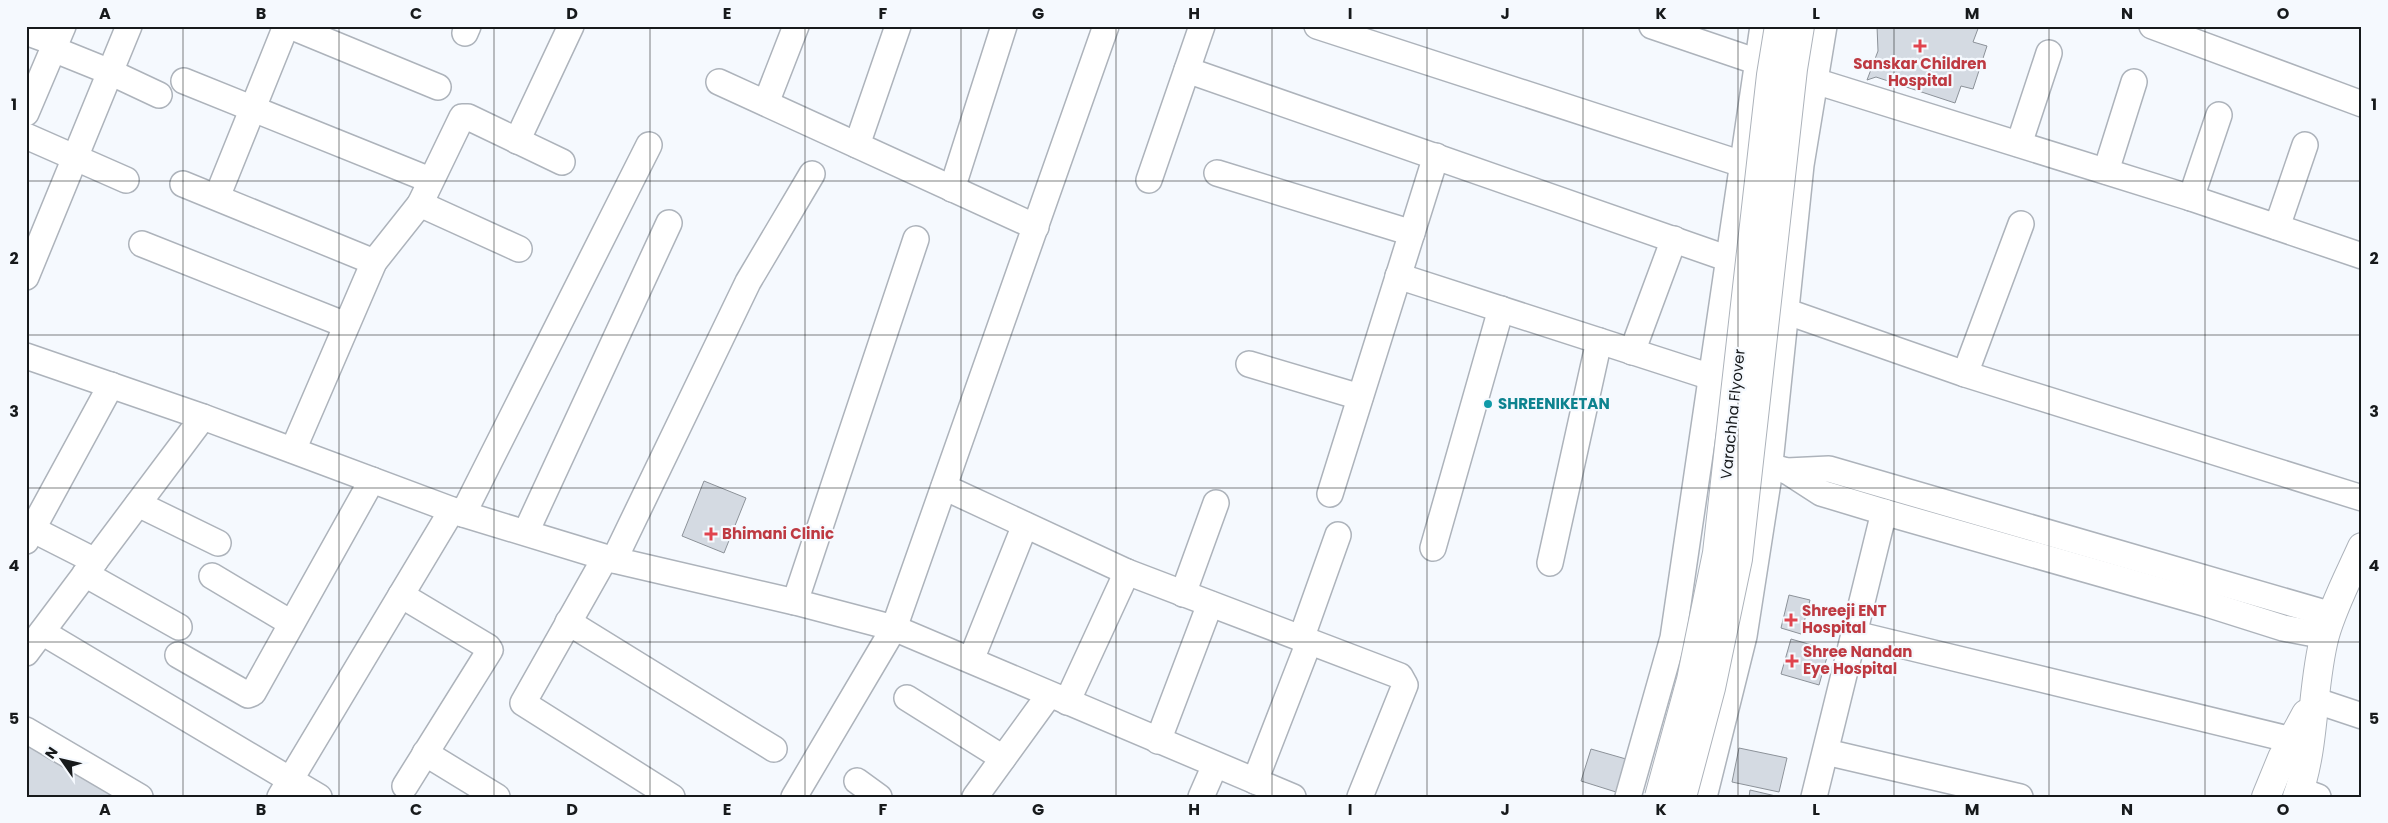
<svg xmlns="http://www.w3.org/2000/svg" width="2388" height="823" font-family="Poppins,sans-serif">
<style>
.building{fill:#d4dae2;stroke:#8c9299}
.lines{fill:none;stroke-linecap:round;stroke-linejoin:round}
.minor-casing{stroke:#adb3bb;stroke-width:28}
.major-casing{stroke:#adb3bb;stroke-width:30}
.minor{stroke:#fff;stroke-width:25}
.major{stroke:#fff;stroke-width:28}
.major-bridge-casing{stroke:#adb3bb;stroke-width:30;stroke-linecap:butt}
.major-bridge{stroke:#fff;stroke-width:28}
.grid{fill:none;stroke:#171a1c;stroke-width:1;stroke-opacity:0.55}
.health-dot{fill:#e0444e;stroke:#f5f9fe;stroke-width:2}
.culture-dot{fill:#0f9aa8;stroke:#f5f9fe;stroke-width:2}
.labels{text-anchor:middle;stroke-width:4.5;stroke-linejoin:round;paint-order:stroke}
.health-label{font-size:15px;font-weight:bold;fill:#be3a42;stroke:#f5f9fe;text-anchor:start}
.culture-label{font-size:15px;font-weight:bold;fill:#0d838f;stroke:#f5f9fe;text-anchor:start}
.street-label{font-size:15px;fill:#171a1c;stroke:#f5f9fe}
.neatline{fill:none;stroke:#171a1c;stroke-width:2}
.grid-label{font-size:16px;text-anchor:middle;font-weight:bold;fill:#171a1c}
</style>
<rect width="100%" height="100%" fill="#f5f9fe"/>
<g class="building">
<path d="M 1979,26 L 1973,42 L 1987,46 L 1973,89 L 1961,86 L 1955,103 L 1876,77 L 1867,80 L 1878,51 L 1877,26 Z"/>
<path d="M 704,481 L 746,498 L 724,553 L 682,536 Z"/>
<path d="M 1789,595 L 1810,600 L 1801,634 L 1781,628 Z"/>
<path d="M 1791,639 L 1829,650 L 1819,685 L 1781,674 Z"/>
<path d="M 26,738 L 121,797 L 26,797 Z"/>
<path d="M 1739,748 L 1787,758 L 1779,792 L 1732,782 Z"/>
<path d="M 1591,749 L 1626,759 L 1616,792 L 1581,781 Z"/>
<path d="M 1750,790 L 1780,797 L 1749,797 Z"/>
</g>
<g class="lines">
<defs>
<g id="minor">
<path d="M 290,26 L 438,87"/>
<path d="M 1317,26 L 1742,164"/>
<path d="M 1652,26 L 1758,62"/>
<path d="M 2152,26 L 2362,104"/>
<path d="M 26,32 L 56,43"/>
<path d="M 465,33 L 468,26"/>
<path d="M 53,49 L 110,72 L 159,95"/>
<path d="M 1187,70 L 1729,259"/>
<path d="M 184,81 L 430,180"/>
<path d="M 1815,81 L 2191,198 L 2362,256"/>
<path d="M 719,82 L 1036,227"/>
<path d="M 766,103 L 796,26"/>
<path d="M 26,113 L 63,26"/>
<path d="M 26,136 L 126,180"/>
<path d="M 517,141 L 571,26"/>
<path d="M 2019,144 L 2049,53"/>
<path d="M 857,145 L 898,26"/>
<path d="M 2106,171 L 2134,82"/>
<path d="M 1217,173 L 1412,233"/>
<path d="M 1149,180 L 1202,26"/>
<path d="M 183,184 L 374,262"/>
<path d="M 952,189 L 1004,26"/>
<path d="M 217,197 L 286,26"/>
<path d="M 2191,198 L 2219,115"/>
<path d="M 420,204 L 519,249"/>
<path d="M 2277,227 L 2305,145"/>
<path d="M 142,244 L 346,325"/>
<path d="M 1398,276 L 1711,377"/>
<path d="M 26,277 L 129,26"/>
<path d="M 1785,311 L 1965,374 L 2362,498"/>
<path d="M 1632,352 L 1674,239"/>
<path d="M 26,356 L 203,417 L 463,514 L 614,560 L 795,602 L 894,628 L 1293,797"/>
<path d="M 1249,364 L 1360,397"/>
<path d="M 1965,374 L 2021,224"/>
<path d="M 293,450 L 374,262 L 420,204 L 462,117 L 468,117 L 562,162"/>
<path d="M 1754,462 L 1787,471 L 1829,469 L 2332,615"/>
<path d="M 1787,471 L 1821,493 L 1884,512 L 2204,603 L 2283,628 L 2325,636"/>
<path d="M 944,487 L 1127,572 L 1400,676 L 1405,685 L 1360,797"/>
<path d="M 1330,494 L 1436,156"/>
<path d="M 138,504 L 218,543"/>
<path d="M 463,514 L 649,145"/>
<path d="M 26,526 L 95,561"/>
<path d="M 526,532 L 669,223"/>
<path d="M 26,541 L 111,385"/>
<path d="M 1433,548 L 1501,309"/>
<path d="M 605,558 L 523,703 L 672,797"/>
<path d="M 614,560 L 748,282 L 812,174"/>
<path d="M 1550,563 L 1599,341"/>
<path d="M 85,574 L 179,627"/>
<path d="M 212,576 L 291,623"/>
<path d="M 1183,594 L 1216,503"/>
<path d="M 401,595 L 488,647 L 490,650 L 405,786"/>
<path d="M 795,602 L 916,239"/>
<path d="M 568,622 L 774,749"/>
<path d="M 42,632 L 319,797"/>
<path d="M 1855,634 L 2292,740"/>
<path d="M 1301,639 L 1338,535"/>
<path d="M 26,653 L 203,417"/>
<path d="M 178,655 L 248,695 L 253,693 L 372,480"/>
<path d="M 971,660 L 1025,525"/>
<path d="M 907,698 L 1003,758"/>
<path d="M 2314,700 L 2362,716"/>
<path d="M 1067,702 L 1127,572"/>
<path d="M 26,730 L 140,797"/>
<path d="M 1158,741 L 1210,604"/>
<path d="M 1826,752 L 2020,797"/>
<path d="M 425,753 L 497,797"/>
<path d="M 857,781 L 879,797"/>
<path d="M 1255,781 L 1309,642"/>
<path d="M 2299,790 L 2318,797"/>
<path d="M 280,797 L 452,510"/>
<path d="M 794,797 L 894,628 L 1106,26"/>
<path d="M 975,797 L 1049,695"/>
<path d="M 1201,797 L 1215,765"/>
<path d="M 1628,797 L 1673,638 L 1763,26"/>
<path d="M 1704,797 L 1744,636 L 1768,482 L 1801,165 L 1824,26"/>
<path d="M 1814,797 L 1884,512"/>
</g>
<g id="major">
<path d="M 2266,797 L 2282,758 L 2306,714"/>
<path d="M 2297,797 C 2316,746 2311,687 2325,635 C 2334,604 2349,576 2362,547"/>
</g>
</defs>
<use href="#minor" class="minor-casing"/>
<use href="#major" class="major-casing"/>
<use href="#minor" class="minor"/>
<use href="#major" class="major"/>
<defs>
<g id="major-bridge">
<path d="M 1659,797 L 1691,680 L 1717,553 L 1771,75 L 1779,26"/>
<path d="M 1682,797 L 1711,688 L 1738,559 L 1793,69 L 1800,26"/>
</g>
</defs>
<use href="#major-bridge" class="major-bridge-casing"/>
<use href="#major-bridge" class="major-bridge"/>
</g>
<path class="grid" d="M 183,26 L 183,797M 339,26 L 339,797M 494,26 L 494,797M 650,26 L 650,797M 805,26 L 805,797M 961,26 L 961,797M 1116,26 L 1116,797M 1272,26 L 1272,797M 1427,26 L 1427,797M 1583,26 L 1583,797M 1738,26 L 1738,797M 1894,26 L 1894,797M 2049,26 L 2049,797M 2205,26 L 2205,797M 26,181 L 2362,181M 26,335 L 2362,335M 26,488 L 2362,488M 26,642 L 2362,642"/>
<g class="health-dot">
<path d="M1917.5 38.5h5v5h5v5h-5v5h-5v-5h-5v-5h5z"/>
<path d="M708.5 526.5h5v5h5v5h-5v5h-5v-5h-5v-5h5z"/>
<path d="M1788.5 612.5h5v5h5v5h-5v5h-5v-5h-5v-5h5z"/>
<path d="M1789.5 653.5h5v5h5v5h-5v5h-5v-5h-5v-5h5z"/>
</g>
<circle class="culture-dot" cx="1488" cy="404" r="5"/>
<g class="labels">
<g class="health-label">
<text x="1920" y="69" text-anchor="middle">Sanskar Children<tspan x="1920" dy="17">Hospital</tspan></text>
<text x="722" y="539">Bhimani Clinic</text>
<text x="1802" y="616">Shreeji ENT<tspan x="1802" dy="17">Hospital</tspan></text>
<text x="1803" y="657">Shree Nandan<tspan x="1803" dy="17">Eye Hospital</tspan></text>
</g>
<g class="culture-label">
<text x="1498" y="409">SHREENIKETAN</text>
</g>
<g class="street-label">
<text transform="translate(1733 414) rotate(-84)" y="5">Varachha Flyover</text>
</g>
</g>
<rect width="2388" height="823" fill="none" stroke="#f5f9fe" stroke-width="55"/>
<g transform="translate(62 760) rotate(304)" stroke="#f5f9fe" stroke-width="4" paint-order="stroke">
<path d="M0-4L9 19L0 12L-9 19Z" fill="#171a1c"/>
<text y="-8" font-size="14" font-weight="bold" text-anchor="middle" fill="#171a1c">N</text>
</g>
<rect x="28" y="28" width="2332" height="768" class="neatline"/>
<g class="grid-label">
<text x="105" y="19">A</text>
<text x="261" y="19">B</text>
<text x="416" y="19">C</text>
<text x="572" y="19">D</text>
<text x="727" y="19">E</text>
<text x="883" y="19">F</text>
<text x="1038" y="19">G</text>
<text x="1194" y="19">H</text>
<text x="1350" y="19">I</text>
<text x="1505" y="19">J</text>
<text x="1661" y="19">K</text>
<text x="1816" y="19">L</text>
<text x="1972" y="19">M</text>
<text x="2127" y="19">N</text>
<text x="2283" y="19">O</text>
<text x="14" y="110">1</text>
<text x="2374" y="110">1</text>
<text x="14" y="264">2</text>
<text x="2374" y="264">2</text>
<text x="14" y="417">3</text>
<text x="2374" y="417">3</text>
<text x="14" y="571">4</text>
<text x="2374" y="571">4</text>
<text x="14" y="724">5</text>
<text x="2374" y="724">5</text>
<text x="105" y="815">A</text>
<text x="261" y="815">B</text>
<text x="416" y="815">C</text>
<text x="572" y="815">D</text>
<text x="727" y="815">E</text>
<text x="883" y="815">F</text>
<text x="1038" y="815">G</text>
<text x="1194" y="815">H</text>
<text x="1350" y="815">I</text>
<text x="1505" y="815">J</text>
<text x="1661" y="815">K</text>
<text x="1816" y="815">L</text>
<text x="1972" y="815">M</text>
<text x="2127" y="815">N</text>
<text x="2283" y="815">O</text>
</g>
</svg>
